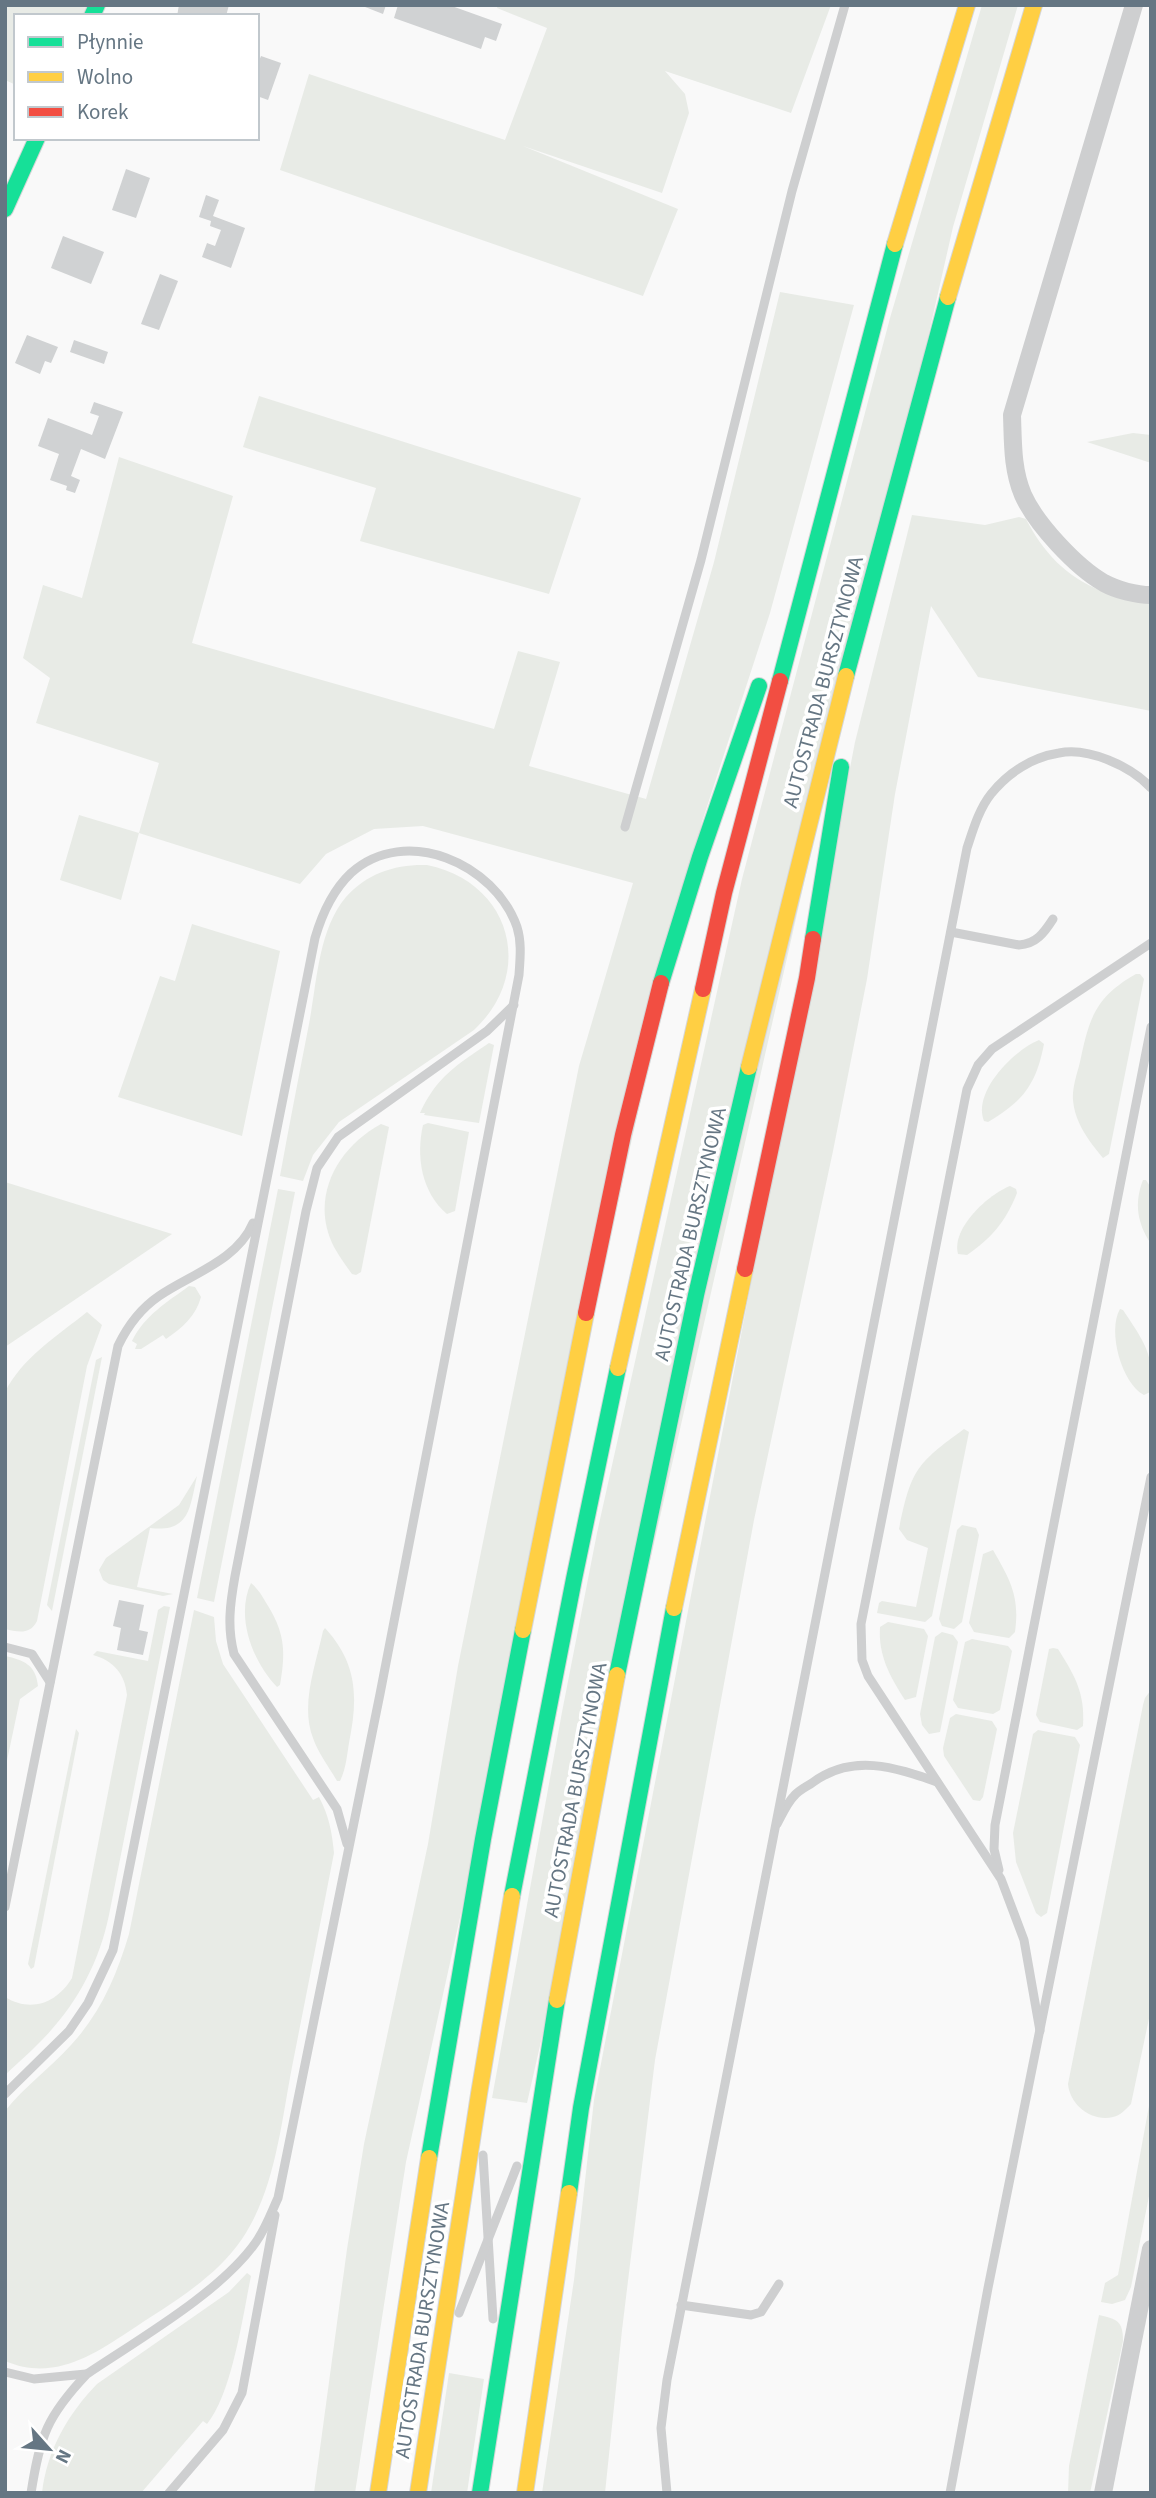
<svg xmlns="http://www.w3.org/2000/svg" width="1156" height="2498" font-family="'Source Sans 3',sans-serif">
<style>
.green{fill:#e8ebe6}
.building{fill:#d0d2d3}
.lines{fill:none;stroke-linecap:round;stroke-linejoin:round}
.fast-casing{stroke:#d5d6d7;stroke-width:18}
.slow-casing{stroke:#d5d6d7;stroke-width:18}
.jam-casing{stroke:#d5d6d7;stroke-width:18}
.lane{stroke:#cecfd0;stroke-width:9}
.street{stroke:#cecfd0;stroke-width:18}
.fast{stroke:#16e098;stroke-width:16}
.slow{stroke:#ffcf43;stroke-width:16}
.jam{stroke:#f24e42;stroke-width:16}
.labels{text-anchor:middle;stroke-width:7;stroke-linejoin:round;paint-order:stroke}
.street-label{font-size:21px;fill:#657683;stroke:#fff}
</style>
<rect width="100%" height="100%" fill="#f9f9f9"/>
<g class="green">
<path d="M 5,5 L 99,5 L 95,16 L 16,16 L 16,85 L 5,80 Z"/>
<path d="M 498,5 L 831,5 L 791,113 L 665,71 L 685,94 L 689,113 L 662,193 L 523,146 L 678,209 L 643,296 L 280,170 L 309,74 L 505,140 L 547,28 L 497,8 Z"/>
<path d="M 982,5 L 1018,5 L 953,227 L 527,2103 L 492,2098 L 562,1712 L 597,1533 L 742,879 L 890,318 Z"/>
<path d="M 780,292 L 854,305 L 770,613 L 702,822 L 406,2162 L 355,2493 L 314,2493 L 347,2249 L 364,2144 L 428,1844 L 458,1666 L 579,1066 L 633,883 L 423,826 L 374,829 L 326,854 L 300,884 L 139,833 L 121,900 L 60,880 L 79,815 L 139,833 L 159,763 L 36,723 L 50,678 L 23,658 L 43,585 L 82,598 L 119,457 L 233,496 L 192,643 L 494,729 L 518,651 L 560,662 L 529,766 L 646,799 L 714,562 Z"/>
<path d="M 259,396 L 581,498 L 549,594 L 360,541 L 376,488 L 243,447 Z"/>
<path d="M 1133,433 L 1151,435 L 1151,463 L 1087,442 Z"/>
<path d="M 912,515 L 985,525 L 1019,517 L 1026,519 C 1043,552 1066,577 1102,591 C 1117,596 1135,598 1151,602 L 1151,711 L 978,677 L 931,606 L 895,794 L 867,979 L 833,1151 L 754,1520 L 655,2060 L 622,2330 L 605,2493 L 542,2493 L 574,2280 L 594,2100 L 855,742 Z"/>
<path d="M 427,865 C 511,882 536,972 474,1030 L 339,1122 L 313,1155 L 303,1181 L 280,1176 C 289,1126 299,1075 309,1024 C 317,983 318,930 346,897 C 367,873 396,864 427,865 Z"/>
<path d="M 192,924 L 280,951 L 242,1136 L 118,1097 L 160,976 L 175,981 Z"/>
<path d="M 1136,974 L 1140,974 L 1144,979 L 1109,1154 L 1103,1158 C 1089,1141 1075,1123 1073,1100 C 1072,1088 1077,1074 1080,1062 C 1089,1019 1095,997 1136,974 Z"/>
<path d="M 1039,1040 L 1044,1044 C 1036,1085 1023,1101 988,1122 L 984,1121 C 972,1092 1014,1050 1039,1040 Z"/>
<path d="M 489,1043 L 494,1045 L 479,1123 L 424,1115 L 425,1113 L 420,1113 C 437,1076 457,1065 489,1043 Z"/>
<path d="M 428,1123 L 469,1132 L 455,1211 L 447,1214 C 421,1192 416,1156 423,1125 Z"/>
<path d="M 381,1124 L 389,1127 L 361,1272 L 356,1275 L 352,1274 C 346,1266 339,1256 334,1247 C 309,1198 337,1148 381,1124 Z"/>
<path d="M 1143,1180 L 1146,1180 L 1151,1188 L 1151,1244 C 1137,1223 1134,1203 1143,1180 Z"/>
<path d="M 5,1182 L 172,1234 L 5,1347 Z"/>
<path d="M 1010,1186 L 1016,1189 L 1017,1193 C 1005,1223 992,1237 967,1255 L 958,1254 C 951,1228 989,1194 1010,1186 Z"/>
<path d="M 278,1189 L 295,1192 L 214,1602 L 197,1598 Z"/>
<path d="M 189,1286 L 195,1287 L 201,1297 C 196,1316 182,1328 166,1339 L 163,1335 L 141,1349 L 135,1349 L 137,1344 L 132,1341 C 145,1315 166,1303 189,1286 Z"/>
<path d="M 1120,1309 L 1123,1310 C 1142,1339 1156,1355 1150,1392 L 1144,1395 C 1122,1384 1107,1331 1120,1309 Z"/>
<path d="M 87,1312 L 102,1325 L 87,1366 L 37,1621 C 30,1635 18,1632 5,1629 L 5,1392 C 23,1357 57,1336 87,1312 Z"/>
<path d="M 102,1357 L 52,1611 L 47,1605 L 96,1360 Z"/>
<path d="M 964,1429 L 969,1432 L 932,1616 L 925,1622 L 877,1613 L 879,1603 L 882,1601 L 916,1607 L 928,1548 L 907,1540 L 899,1529 C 911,1470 916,1464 964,1429 Z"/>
<path d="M 197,1476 C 190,1507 190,1533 150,1528 L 137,1587 L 173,1594 L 163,1596 L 109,1584 L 103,1580 L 99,1570 L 106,1558 L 179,1505 Z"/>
<path d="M 962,1525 L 976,1528 L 979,1535 L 962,1622 L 954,1629 L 942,1626 L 939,1619 L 957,1530 Z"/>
<path d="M 993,1550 C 1010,1580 1020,1596 1015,1632 L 1009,1638 L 974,1632 L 969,1623 L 983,1554 Z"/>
<path d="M 251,1583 C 257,1588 261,1594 265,1601 C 285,1632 286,1650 280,1685 L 277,1687 C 253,1662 235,1617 251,1583 Z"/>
<path d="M 164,1606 L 170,1607 L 109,1915 C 98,1968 72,2012 33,2049 C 24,2058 14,2066 5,2075 L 5,1997 C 31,2013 57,2003 72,1978 L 127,1695 C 125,1674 114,1661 93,1655 L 97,1651 L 148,1661 L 158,1610 Z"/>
<path d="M 194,1610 L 214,1617 L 216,1641 L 223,1664 L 313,1800 L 319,1797 C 329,1816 332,1832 334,1853 C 320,1925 306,1996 292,2067 C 281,2124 275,2190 242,2239 C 214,2280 168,2305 128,2332 C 90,2357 52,2381 5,2361 L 5,2111 C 24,2087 50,2068 71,2045 C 100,2014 117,1975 129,1934 Z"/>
<path d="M 888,1622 L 924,1629 L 928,1636 L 916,1697 L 905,1700 C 890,1677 878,1655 880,1627 Z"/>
<path d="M 325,1628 C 358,1664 358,1698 349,1743 C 347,1755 346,1769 340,1781 L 337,1781 C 329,1767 318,1753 313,1738 C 300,1705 316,1664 323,1631 Z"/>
<path d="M 942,1632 L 953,1635 L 958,1642 L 940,1732 L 929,1734 L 922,1725 L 920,1714 L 935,1637 Z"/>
<path d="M 972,1639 L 1008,1646 L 1012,1651 L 1000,1710 L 993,1714 L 958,1708 L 953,1700 L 965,1642 Z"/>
<path d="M 1053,1648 L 1058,1649 C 1075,1676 1085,1693 1083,1726 L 1077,1730 L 1040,1722 L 1036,1715 L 1049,1649 Z"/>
<path d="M 5,1656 C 24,1660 36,1665 38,1686 L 20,1699 L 5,1770 Z"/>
<path d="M 1151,1690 L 1151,2009 L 1131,2104 C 1126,2109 1120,2116 1113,2117 C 1091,2122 1070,2105 1068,2084 L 1143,1705 L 1145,1698 Z"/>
<path d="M 956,1714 L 992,1721 L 997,1729 L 983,1797 L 980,1801 L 973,1800 L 944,1756 L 943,1748 L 950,1718 Z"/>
<path d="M 76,1729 L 79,1733 L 34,1967 L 31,1969 L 28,1964 Z"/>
<path d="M 1038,1730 L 1075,1737 L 1080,1745 L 1047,1913 L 1041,1917 L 1036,1913 L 1016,1862 L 1013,1833 L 1033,1734 Z"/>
<path d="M 1151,2095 L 1151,2186 L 1131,2287 L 1125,2300 L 1112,2304 L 1101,2302 L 1105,2283 L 1118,2275 Z"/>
<path d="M 247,2273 L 251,2276 C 243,2315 232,2394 207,2424 L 203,2421 L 141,2493 L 42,2493 C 47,2450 68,2414 97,2384 L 229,2292 Z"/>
<path d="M 1099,2315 C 1117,2319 1123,2321 1123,2341 L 1090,2493 L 1068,2493 L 1069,2466 Z"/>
<path d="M 449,2373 L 484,2379 L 467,2493 L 431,2493 Z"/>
</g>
<g class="building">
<path d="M 179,5 L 229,5 L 226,16 L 177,16 Z"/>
<path d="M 360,5 L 386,5 L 383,14 Z"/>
<path d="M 398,5 L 449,5 L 502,24 L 496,41 L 485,37 L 481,49 L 394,18 Z"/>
<path d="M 261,56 L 281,63 L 268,100 L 257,96 L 257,66 Z"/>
<path d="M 126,169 L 150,178 L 136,218 L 112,210 Z"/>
<path d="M 206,195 L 219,200 L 213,216 L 245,228 L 231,268 L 202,257 L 207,243 L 215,246 L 221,230 L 210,226 L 211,221 L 199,217 Z"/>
<path d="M 63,236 L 104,252 L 91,284 L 51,268 Z"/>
<path d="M 160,274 L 178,281 L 159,330 L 141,324 Z"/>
<path d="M 27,335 L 58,347 L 51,363 L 45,361 L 40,374 L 15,363 Z"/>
<path d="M 74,340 L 108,352 L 104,364 L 70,352 Z"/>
<path d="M 94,402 L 123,412 L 105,459 L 81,449 L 71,476 L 80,480 L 75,493 L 66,490 L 67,486 L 50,480 L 59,454 L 38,446 L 48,418 L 92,435 L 99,416 L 90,413 Z"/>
<path d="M 119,1600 L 144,1605 L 139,1630 L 148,1632 L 143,1655 L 117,1650 L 121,1628 L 113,1626 Z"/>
</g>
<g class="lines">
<defs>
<g id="fast">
<path d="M 92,16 L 97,5"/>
<path d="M 5,209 L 37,138"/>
<path d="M 846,676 L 948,297"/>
<path d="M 780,681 L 895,244"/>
<path d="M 813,939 L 841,767"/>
<path d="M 661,983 L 700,857 L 759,686"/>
<path d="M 617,1675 L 696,1295 L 749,1067"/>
<path d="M 512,1896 L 574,1579 L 618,1368"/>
<path d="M 429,2158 L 483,1839 L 523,1630"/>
<path d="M 569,2193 L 581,2108 L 674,1608"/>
<path d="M 480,2493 L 557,2000"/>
</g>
<g id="slow">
<path d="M 895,244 L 967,5"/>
<path d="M 948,297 L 1034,5"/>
<path d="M 749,1067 L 846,676"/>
<path d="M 618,1368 L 703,989"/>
<path d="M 674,1608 L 745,1269"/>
<path d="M 523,1630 L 586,1313"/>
<path d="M 557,2000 L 617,1675"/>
<path d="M 378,2493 L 429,2158"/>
<path d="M 418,2493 L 479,2094 L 512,1896"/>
<path d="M 525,2493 L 569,2193"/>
</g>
<g id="jam">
<path d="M 703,989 L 724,893 L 780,681"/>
<path d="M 745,1269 L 807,978 L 813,939"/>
<path d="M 586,1313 L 623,1135 L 661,983"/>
</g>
</defs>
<use href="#fast" class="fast-casing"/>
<use href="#slow" class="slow-casing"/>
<use href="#jam" class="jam-casing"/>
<g class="lane">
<path d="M 625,827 L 701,560 L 792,191 L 845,5"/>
<path d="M 951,932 L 1019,945 C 1036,944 1044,933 1053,919"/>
<path d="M 5,1647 L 32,1654 L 50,1682"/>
<path d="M 777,1824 C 782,1815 787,1803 794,1796 C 799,1790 806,1787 812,1783 C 852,1753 895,1767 937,1782"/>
<path d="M 347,1844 L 337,1809 L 234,1654 C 227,1627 230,1604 235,1576 L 306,1211 L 317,1168 L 338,1137 L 487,1031 L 514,1005"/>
<path d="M 999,1870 L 994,1849 L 995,1825 L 1151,1027"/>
<path d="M 5,1907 L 118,1346 C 128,1325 140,1309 159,1296 C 191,1274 237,1261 253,1223"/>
<path d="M 1040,2031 L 1024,1940 L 1001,1879 L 868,1676 L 862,1660 L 861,1624 L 967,1089 L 978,1065 L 992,1049 L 1151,943"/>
<path d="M 5,2094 L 69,2031 L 88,2003 L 113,1950 L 315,938 C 322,914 332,891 351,873 C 406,824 495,864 517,927 C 522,943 520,959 519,975 L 380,1694 L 278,2198 C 271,2213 266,2228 256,2242 C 221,2292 139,2339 87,2374 C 47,2416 40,2436 31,2493"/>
<path d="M 483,2155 L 493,2319"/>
<path d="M 681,2305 L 751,2315 L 761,2312 L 779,2284"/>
<path d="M 459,2313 L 517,2166"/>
<path d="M 5,2372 L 34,2379 L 86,2374"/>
<path d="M 169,2493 L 223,2430 L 242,2393 L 275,2215"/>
<path d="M 667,2493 L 661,2428 L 667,2380 L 967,848 C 973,830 979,809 991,794 C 1008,773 1032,757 1059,753 C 1088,747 1131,766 1151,788"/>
<path d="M 950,2493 L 988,2288 L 1151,1477"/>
</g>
<g class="street">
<path d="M 1134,5 L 1012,415 C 1013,442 1012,469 1023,495 C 1036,524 1076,567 1104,583 C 1117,590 1136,595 1151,595"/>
<path d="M 1103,2493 L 1151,2249"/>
</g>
<use href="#fast" class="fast"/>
<use href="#slow" class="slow"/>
<use href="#jam" class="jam"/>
</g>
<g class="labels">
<g class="street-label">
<text transform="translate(823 682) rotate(-75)" y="7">AUTOSTRADA BURSZTYNOWA</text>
<text transform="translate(690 1234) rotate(-77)" y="7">AUTOSTRADA BURSZTYNOWA</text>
<text transform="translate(575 1790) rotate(-79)" y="7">AUTOSTRADA BURSZTYNOWA</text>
<text transform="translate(422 2330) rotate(-81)" y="7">AUTOSTRADA BURSZTYNOWA</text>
</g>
</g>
<rect width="1156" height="2498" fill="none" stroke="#657683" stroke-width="14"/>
<rect x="14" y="14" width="245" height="126" fill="#ffffff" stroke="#c1c8cd" stroke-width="2"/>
<rect x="28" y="37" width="35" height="10" fill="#16e098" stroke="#c1c8cd" stroke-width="2"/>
<text x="77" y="49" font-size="21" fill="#657683">Płynnie</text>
<rect x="28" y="72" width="35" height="10" fill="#ffcf43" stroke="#c1c8cd" stroke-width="2"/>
<text x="77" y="84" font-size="21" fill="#657683">Wolno</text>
<rect x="28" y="107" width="35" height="10" fill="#f24e42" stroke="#c1c8cd" stroke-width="2"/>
<text x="77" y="119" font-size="21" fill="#657683">Korek</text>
<g transform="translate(49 2449) rotate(117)" stroke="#ffffff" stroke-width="5" paint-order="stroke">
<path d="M0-5L12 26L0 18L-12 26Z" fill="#657683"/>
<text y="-10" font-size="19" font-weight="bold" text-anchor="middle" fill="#657683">N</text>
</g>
</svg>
